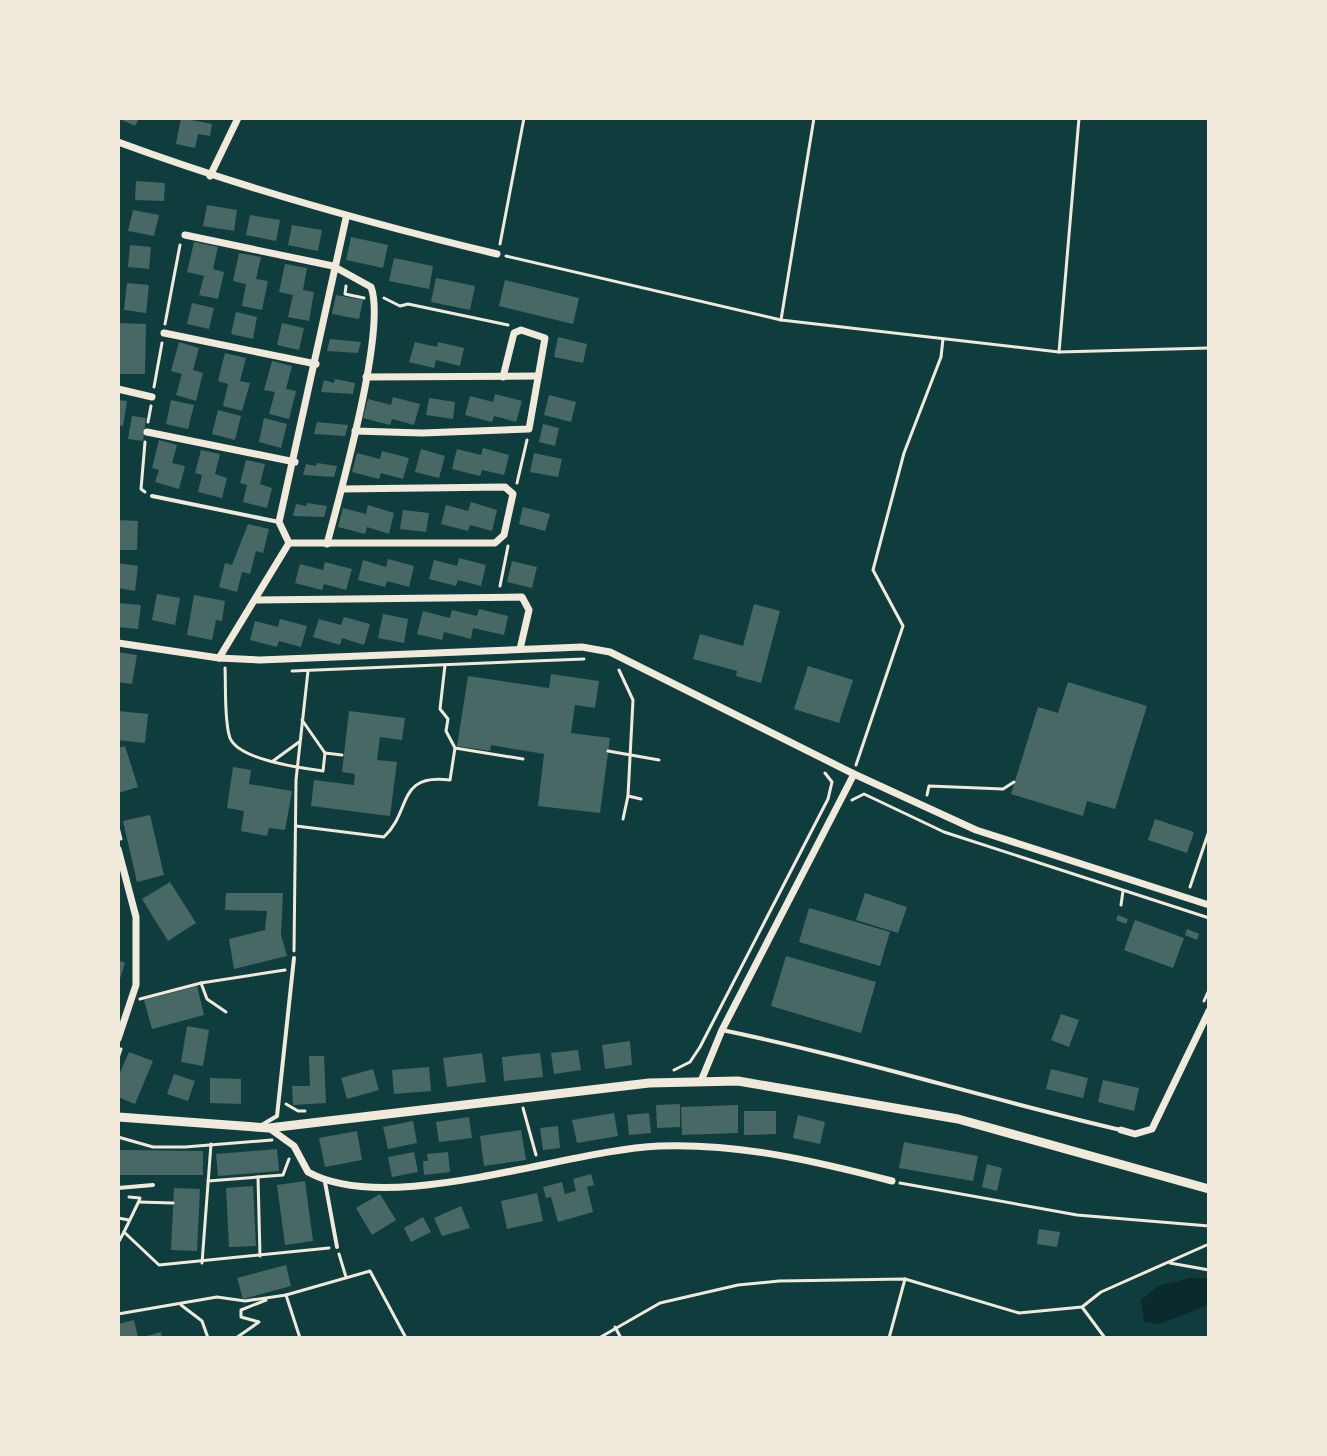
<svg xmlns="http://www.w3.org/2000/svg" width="1327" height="1456" font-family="'Roboto Condensed',sans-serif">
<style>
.water{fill:#0a2a2b}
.building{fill:#486865}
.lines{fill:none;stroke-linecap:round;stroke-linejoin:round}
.path{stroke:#f1e9da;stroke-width:3}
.service{stroke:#f1e9da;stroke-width:4}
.minor{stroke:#f1e9da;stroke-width:7}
.tertiary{stroke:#f1e9da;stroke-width:9}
</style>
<rect width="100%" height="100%" fill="#0f3d3e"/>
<path class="water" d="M 1190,1278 L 1209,1278 L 1209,1305 L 1159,1324 L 1144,1322 L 1141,1300 L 1158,1286 Z"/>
<g class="building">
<path d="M 118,118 L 139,118 L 135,126 Z"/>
<path d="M 181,118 L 212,124 L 210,136 L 198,134 L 195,148 L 176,144 Z"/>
<path d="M 136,181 L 165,183 L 164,201 L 135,200 Z"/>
<path d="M 207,205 L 237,210 L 234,231 L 203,226 Z"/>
<path d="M 133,210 L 159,215 L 154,236 L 128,231 Z"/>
<path d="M 250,215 L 280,220 L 276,241 L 246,235 Z"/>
<path d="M 292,225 L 322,230 L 318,251 L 288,245 Z"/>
<path d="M 351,237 L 388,245 L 383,268 L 346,260 Z"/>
<path d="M 194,242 L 218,247 L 213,269 L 224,272 L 218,299 L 199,295 L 204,276 L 187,272 Z"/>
<path d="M 130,245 L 151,247 L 149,269 L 128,267 Z"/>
<path d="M 239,253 L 261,257 L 256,279 L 268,281 L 262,310 L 242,306 L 246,284 L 233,281 Z"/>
<path d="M 394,258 L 433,266 L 429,289 L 389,281 Z"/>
<path d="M 285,264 L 307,268 L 303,290 L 314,292 L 309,321 L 288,317 L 293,295 L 279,292 Z"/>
<path d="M 436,278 L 475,286 L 470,310 L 431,302 Z"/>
<path d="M 505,280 L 579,298 L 573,324 L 499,306 Z"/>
<path d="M 127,283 L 149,285 L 146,313 L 124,310 Z"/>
<path d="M 336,295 L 363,300 L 359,319 L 332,314 Z"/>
<path d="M 192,303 L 214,308 L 209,329 L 187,324 Z"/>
<path d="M 236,312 L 257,317 L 253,339 L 231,334 Z"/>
<path d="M 118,323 L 146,324 L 145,374 L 118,374 Z"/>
<path d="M 282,323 L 304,328 L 299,350 L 277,345 Z"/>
<path d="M 558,337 L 587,344 L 583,363 L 554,357 Z"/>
<path d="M 330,339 L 361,342 L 358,353 L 327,351 Z"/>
<path d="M 179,342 L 199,348 L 193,370 L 203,373 L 196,401 L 176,395 L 182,374 L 171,371 Z"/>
<path d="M 415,342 L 437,347 L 438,342 L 464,348 L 460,366 L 436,360 L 434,368 L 409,362 Z"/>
<path d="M 225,353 L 246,358 L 240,381 L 250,383 L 242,411 L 223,406 L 228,384 L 218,381 Z"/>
<path d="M 272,361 L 292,366 L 286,389 L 296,391 L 289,419 L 269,414 L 275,392 L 264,390 Z"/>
<path d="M 335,379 L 355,383 L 353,394 L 321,392 L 324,380 L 334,383 Z"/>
<path d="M 495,394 L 522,401 L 516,422 L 494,416 L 492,422 L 465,415 L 470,396 L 493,402 Z"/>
<path d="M 549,395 L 576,402 L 571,422 L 544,415 Z"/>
<path d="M 393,397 L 420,404 L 414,425 L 392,419 L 390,425 L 363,418 L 368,399 L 391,405 Z"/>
<path d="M 429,398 L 455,402 L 453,419 L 426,415 Z"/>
<path d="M 118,400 L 127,401 L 123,426 L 118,425 Z"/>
<path d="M 171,400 L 194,405 L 188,429 L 166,424 Z"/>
<path d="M 218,410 L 241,416 L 235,440 L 212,434 Z"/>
<path d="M 132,416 L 146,418 L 143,441 L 128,439 Z"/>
<path d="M 264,418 L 287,424 L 281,448 L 259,442 Z"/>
<path d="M 317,422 L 348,425 L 345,436 L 314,434 Z"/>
<path d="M 543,424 L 559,428 L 555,446 L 539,442 Z"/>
<path d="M 159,440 L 177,445 L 172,463 L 185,466 L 179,489 L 155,482 L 159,470 L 152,468 Z"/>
<path d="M 483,448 L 509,455 L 504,475 L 482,470 L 480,476 L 452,469 L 457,449 L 481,455 Z"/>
<path d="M 421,449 L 445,456 L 439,478 L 415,472 Z"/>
<path d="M 201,450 L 220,454 L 215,474 L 227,478 L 222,498 L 198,492 L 202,475 L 195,473 Z"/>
<path d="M 382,451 L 409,458 L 403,479 L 381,473 L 379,479 L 352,472 L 357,453 L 380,459 Z"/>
<path d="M 534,453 L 562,459 L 558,477 L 530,472 Z"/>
<path d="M 246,460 L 265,464 L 260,484 L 272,488 L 267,508 L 243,502 L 247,485 L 240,483 Z"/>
<path d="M 317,463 L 337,466 L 334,477 L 303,475 L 306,464 L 316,466 Z"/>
<path d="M 471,502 L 497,510 L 492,531 L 470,525 L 468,531 L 441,524 L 446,505 L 468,511 Z"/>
<path d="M 307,503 L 327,506 L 324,517 L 293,516 L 296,504 L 306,506 Z"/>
<path d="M 368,505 L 394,513 L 389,534 L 367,527 L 365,534 L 338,527 L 343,508 L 366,514 Z"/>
<path d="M 523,507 L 550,514 L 545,531 L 519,524 Z"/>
<path d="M 403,510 L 429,513 L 426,532 L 400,529 Z"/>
<path d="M 118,520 L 138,521 L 137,550 L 118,550 Z"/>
<path d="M 248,524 L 269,529 L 263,553 L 256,551 L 250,574 L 242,572 L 237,592 L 219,587 L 225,563 L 232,565 Z"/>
<path d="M 459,558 L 486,565 L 481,586 L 458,580 L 456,586 L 429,579 L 434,560 L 457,566 Z"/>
<path d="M 388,559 L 414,566 L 409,587 L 387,581 L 385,587 L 358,580 L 363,560 L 386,567 Z"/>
<path d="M 512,561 L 537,567 L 532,588 L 507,582 Z"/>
<path d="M 325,562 L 352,569 L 346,590 L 324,584 L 322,590 L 295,583 L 300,564 L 323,570 Z"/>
<path d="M 118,563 L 138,566 L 135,591 L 118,588 Z"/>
<path d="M 157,594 L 180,598 L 175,625 L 152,620 Z"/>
<path d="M 194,595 L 225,601 L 222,621 L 216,620 L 212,640 L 187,635 Z"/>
<path d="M 118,603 L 141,605 L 138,629 L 118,627 Z"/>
<path d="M 754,604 L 780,611 L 761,683 L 736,676 L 737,671 L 693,659 L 700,634 L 743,646 Z"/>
<path d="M 479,609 L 508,616 L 504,635 L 473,628 L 471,639 L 444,632 L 442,640 L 417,634 L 423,611 L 450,618 L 452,610 L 477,616 Z"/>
<path d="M 383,614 L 408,619 L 404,643 L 378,638 Z"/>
<path d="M 344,617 L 370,624 L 364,645 L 342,638 L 340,645 L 313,637 L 319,619 L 341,625 Z"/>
<path d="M 280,619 L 307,626 L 301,647 L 279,641 L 277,647 L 250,640 L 255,621 L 278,627 Z"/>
<path d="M 118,652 L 137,655 L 132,684 L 118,682 Z"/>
<path d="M 808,666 L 853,680 L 839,723 L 794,709 Z"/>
<path d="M 551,674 L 599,681 L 595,708 L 575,705 L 571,733 L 610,738 L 600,813 L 538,806 L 544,754 L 491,745 L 490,751 L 457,746 L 468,676 L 549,688 Z"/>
<path d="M 1068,682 L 1147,706 L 1115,809 L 1087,801 L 1083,816 L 1011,794 L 1038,707 L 1058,713 Z"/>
<path d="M 118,711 L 148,714 L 145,743 L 118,740 Z"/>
<path d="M 349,711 L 405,718 L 402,740 L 380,737 L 377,760 L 397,762 L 390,816 L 311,806 L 314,780 L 354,785 L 355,774 L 342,772 Z"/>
<path d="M 125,746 L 138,787 L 118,793 L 118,748 Z"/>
<path d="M 233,767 L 251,770 L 249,784 L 292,791 L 285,830 L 269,828 L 267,836 L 241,831 L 244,811 L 227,808 Z"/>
<path d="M 150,815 L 164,875 L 137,882 L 123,821 Z"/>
<path d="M 1155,819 L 1194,832 L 1187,853 L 1148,840 Z"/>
<path d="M 170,882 L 196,923 L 168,941 L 142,899 Z"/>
<path d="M 226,893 L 283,893 L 281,935 L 287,956 L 234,969 L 229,939 L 265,930 L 267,911 L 225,910 Z"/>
<path d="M 865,893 L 907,907 L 898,933 L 856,920 Z"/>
<path d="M 809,908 L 890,932 L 880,966 L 799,942 Z"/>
<path d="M 1118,915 L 1128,919 L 1126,924 L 1116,920 Z"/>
<path d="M 1135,920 L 1184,938 L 1173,968 L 1124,950 Z"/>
<path d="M 1187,929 L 1199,934 L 1197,940 L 1185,935 Z"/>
<path d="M 786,956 L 876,982 L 861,1033 L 771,1006 Z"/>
<path d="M 118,960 L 125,963 L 119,982 L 118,982 Z"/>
<path d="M 197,986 L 204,1015 L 152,1029 L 144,1000 Z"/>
<path d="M 1061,1014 L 1079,1020 L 1069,1047 L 1051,1040 Z"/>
<path d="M 187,1026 L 209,1030 L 203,1066 L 181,1062 Z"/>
<path d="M 630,1041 L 632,1065 L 605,1069 L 602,1045 Z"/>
<path d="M 578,1050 L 581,1070 L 554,1074 L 551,1053 Z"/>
<path d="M 129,1052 L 153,1061 L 135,1104 L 118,1097 L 118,1077 Z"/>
<path d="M 482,1053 L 486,1082 L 447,1087 L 443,1058 Z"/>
<path d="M 540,1053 L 543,1077 L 504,1081 L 502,1057 Z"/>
<path d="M 309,1056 L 324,1056 L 326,1103 L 293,1105 L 292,1086 L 310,1086 Z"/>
<path d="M 429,1067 L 431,1091 L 394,1094 L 392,1070 Z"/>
<path d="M 373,1069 L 379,1090 L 347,1099 L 341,1078 Z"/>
<path d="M 1051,1069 L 1088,1078 L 1083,1098 L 1046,1089 Z"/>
<path d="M 174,1074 L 195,1081 L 188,1101 L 167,1094 Z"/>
<path d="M 210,1078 L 241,1079 L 241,1104 L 210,1103 Z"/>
<path d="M 1103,1080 L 1139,1088 L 1134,1111 L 1098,1102 Z"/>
<path d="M 680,1104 L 680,1127 L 657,1128 L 656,1105 Z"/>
<path d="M 738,1105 L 738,1133 L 682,1135 L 681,1107 Z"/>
<path d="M 744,1111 L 776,1111 L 776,1134 L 744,1135 Z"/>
<path d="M 614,1113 L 618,1136 L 577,1143 L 572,1120 Z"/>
<path d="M 649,1113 L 651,1133 L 629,1135 L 627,1115 Z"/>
<path d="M 798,1115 L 825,1122 L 820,1144 L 793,1138 Z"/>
<path d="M 469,1117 L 472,1138 L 439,1142 L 436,1122 Z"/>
<path d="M 413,1121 L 417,1143 L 388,1149 L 383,1127 Z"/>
<path d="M 558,1126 L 560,1148 L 543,1150 L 540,1128 Z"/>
<path d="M 521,1130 L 526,1160 L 484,1166 L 480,1136 Z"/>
<path d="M 357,1131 L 362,1160 L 325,1167 L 319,1138 Z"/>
<path d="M 904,1142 L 978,1156 L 973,1181 L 899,1168 Z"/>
<path d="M 277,1149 L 279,1171 L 218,1176 L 216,1154 Z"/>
<path d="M 118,1150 L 203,1151 L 203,1175 L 118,1175 Z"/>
<path d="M 414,1152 L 418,1172 L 392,1177 L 388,1157 Z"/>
<path d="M 448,1152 L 450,1172 L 424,1175 L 423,1161 L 428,1161 L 427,1154 Z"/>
<path d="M 987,1164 L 1002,1168 L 997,1191 L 982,1187 Z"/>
<path d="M 591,1174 L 594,1185 L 587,1187 L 593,1212 L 558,1222 L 551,1197 L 546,1198 L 543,1187 L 562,1182 L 565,1194 L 576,1191 L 573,1179 Z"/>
<path d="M 305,1181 L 313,1241 L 285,1245 L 277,1185 Z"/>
<path d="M 253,1186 L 256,1246 L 229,1247 L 226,1188 Z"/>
<path d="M 174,1188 L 200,1189 L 197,1251 L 171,1250 Z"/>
<path d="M 537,1193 L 543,1221 L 507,1229 L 501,1201 Z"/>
<path d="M 380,1194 L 396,1220 L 372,1235 L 356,1208 Z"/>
<path d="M 461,1206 L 470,1228 L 442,1236 L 434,1218 Z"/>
<path d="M 423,1217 L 431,1232 L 411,1242 L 404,1228 Z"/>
<path d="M 1039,1229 L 1060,1232 L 1057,1247 L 1037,1244 Z"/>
<path d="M 286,1265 L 291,1286 L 243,1299 L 237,1278 Z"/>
<path d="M 134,1320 L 138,1338 L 118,1338 L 118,1324 Z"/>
<path d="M 161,1332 L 162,1338 L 143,1338 L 143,1337 Z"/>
</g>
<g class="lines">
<g class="path">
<path d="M 500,244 L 524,118"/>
<path d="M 506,256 L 781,320 L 1059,352 L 1209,348"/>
<path d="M 346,286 L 345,294 L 364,298"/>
<path d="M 384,298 L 400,306 L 408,304 L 508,325"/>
<path d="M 781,320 L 814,118"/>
<path d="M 165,324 L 180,245"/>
<path d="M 1059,352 L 1079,118"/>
<path d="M 154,387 L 162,343"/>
<path d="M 148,422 L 151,406"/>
<path d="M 517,483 L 527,440"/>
<path d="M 145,492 L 141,489 L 145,442"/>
<path d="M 500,586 L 508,546"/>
<path d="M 445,665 L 440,709 L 448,719 L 446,731 L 455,748 L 523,759"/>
<path d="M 225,668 C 226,686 224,722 230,738 C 239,760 301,768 323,771 L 325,753 L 342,755"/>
<path d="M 619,670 L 633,700 L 628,796 L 641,799"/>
<path d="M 292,671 L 584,659"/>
<path d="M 302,720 L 325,753"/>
<path d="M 608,751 L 659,760"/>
<path d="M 273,761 L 299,742"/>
<path d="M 856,765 L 903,626 L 873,570 L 904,453 L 941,357 L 943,339"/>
<path d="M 927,795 L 929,786 L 1003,789 L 1014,782"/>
<path d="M 852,800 L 864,794 L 944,832 L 1209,918"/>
<path d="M 623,819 L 628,796"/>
<path d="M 296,826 L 384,837 C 412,811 396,773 450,780 L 455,748"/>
<path d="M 118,827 L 121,839"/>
<path d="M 1190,887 L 1209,831"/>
<path d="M 1121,905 L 1123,891"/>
<path d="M 294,951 L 296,780 L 308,671"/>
<path d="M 201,983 L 207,999 L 226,1012"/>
<path d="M 140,999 L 201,983 L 285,970"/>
<path d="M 1204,1001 L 1209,990"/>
<path d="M 118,1058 L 121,1049"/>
<path d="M 674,1070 L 690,1062 L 700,1047 L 828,799 L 832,782 L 825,773"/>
<path d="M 286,1104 L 298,1111 L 305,1111"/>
<path d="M 523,1108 L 536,1155"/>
<path d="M 118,1137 L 153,1147 L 185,1147 L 272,1140"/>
<path d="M 258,1177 L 260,1256"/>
<path d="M 208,1181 L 283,1175 L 289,1159"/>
<path d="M 900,1183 L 1077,1215 L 1209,1226"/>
<path d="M 129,1197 L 140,1198 L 139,1201 L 124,1232 L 159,1265 L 329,1248"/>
<path d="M 139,1202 L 173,1203"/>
<path d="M 118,1218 L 129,1220"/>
<path d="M 118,1243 L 124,1232"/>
<path d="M 339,1254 L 346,1277"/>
<path d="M 202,1263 L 211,1144"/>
<path d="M 1170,1263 L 1209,1270"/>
<path d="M 181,1305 L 202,1321 L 208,1338"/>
<path d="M 1082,1307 L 1105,1338"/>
<path d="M 118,1314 L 217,1297 L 245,1301 L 286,1295"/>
<path d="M 615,1327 L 621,1338"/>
<path d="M 236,1338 L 259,1322 L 241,1317 L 241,1310 L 266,1300"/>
<path d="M 300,1338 L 286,1295 L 370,1271 L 406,1338"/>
<path d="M 599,1338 L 660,1303 L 738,1285 L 779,1281 L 905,1279 L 1019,1313 L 1082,1307 L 1101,1292 L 1209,1244"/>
<path d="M 889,1338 L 905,1279"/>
</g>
<g class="service">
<path d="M 152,496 L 279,522"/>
<path d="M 722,1030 C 857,1058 987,1099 1121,1130"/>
<path d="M 260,1126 L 277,1116 L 294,958"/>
<path d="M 325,1182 L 337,1247"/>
<path d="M 118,1188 L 153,1185"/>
</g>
<g class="minor">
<path d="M 118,142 C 243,188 368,223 497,254"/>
<path d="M 210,176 L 238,118"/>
<path d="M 185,235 L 333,266 L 371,287 C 387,329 340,494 327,544"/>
<path d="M 164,333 L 316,364"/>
<path d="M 366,377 L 538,376"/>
<path d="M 118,389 L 152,397"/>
<path d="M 355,431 L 422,433 L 529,429 L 545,338 L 521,330 L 514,333 L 503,377"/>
<path d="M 147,432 L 295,462"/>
<path d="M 289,543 L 495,543 L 504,535 L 513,494 L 505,487 L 342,489"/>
<path d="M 289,543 L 279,522 L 346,218"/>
<path d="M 257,600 L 522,597 L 529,610 L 520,649"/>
<path d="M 118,643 L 219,658 L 260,660 L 582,647 L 610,652 L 854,774 L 976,830 L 1209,905"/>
<path d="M 219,658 L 289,543"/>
<path d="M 118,849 L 136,917 L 136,985 L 118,1039"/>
<path d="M 701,1081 L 722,1030 L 854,774"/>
<path d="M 269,1128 L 294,1146 L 308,1172 C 389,1217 565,1150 659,1146 C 739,1143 815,1161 892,1181"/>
<path d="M 1121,1130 L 1135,1134 L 1152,1129 L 1209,1011"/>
</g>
<path class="tertiary" d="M 118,1117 L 269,1128 L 649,1083 L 738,1081 L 958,1119 L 1209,1189"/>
</g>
<rect width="1327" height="1456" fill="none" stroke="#f1e9da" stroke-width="240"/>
</svg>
